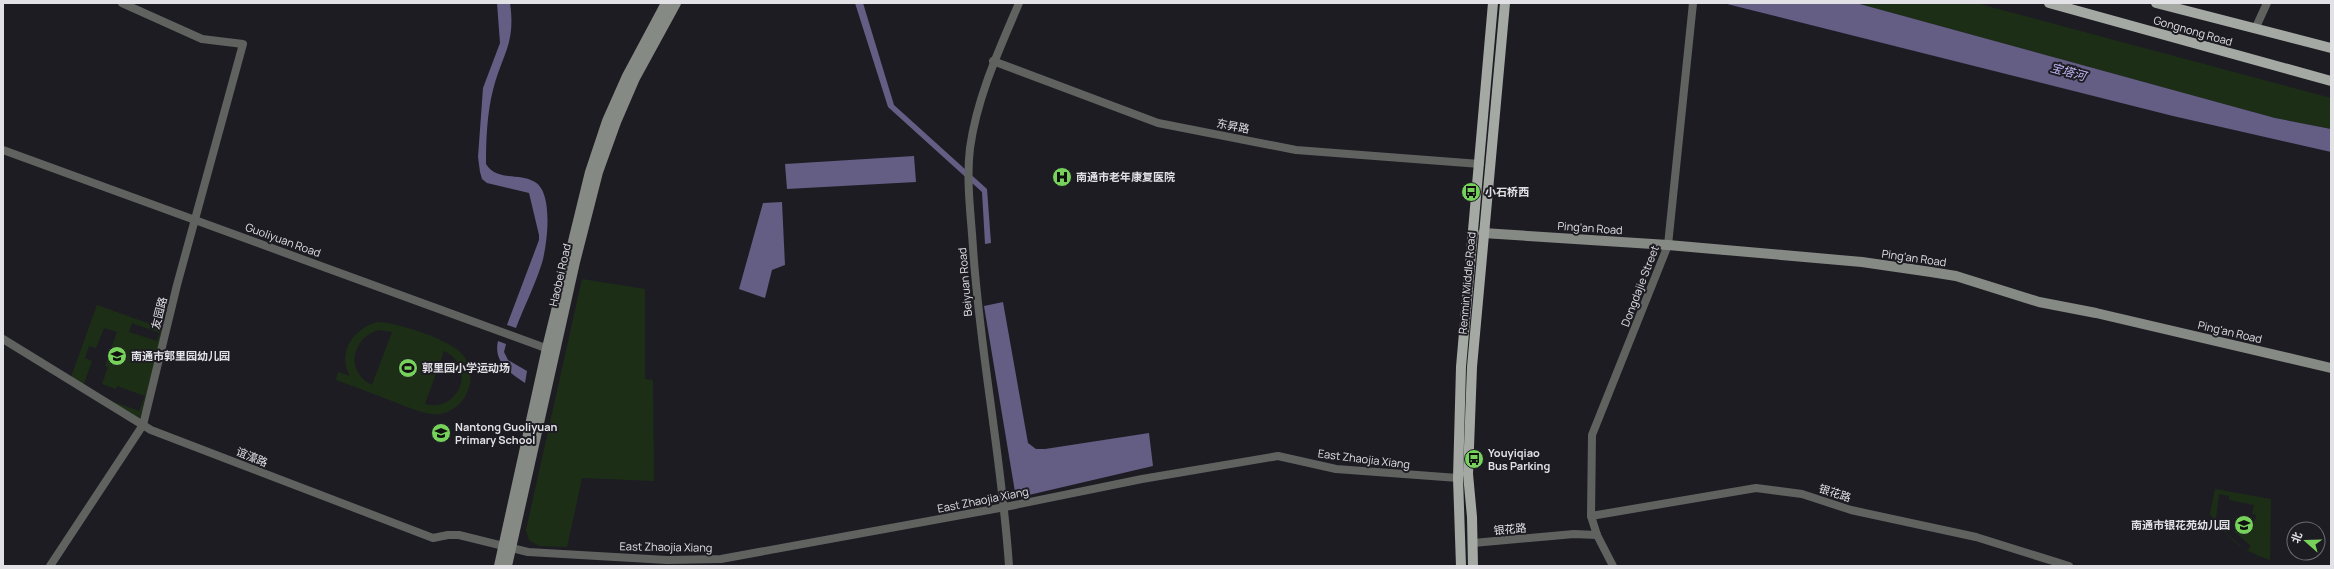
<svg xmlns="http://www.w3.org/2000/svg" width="2334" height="569" font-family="Manrope,'Noto Sans SC',sans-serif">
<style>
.green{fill:#1c2f16;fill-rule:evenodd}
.water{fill:#645d84}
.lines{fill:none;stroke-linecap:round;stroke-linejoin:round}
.street{stroke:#60625f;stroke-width:8}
.secondary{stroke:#868a85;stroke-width:10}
.primary{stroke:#a4a9a3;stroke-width:10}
.labels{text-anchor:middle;stroke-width:4;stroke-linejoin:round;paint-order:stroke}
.street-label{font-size:11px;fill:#e2e1e6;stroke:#1d1c23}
.poi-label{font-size:11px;font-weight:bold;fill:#e2e1e6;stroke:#1d1c23;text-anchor:start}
.water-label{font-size:12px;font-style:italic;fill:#c2b7f8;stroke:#1d1c23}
</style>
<rect width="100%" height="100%" fill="#1d1c23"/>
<g class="green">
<path d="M 1856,3 L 1976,3 L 2331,98 L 2331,129 L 2275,118 Z"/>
<path d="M 582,279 L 645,289 L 645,379 L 653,380 L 654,481 L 582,478 L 567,547 L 539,546 L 529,540 L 526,530 Z"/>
<path d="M 97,305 L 164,329 L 138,425 L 70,380 ZM 132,323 L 160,333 L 157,341 L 129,332 ZM 104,328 L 117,332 L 105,366 L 108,367 L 102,384 L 116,389 L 117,386 L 145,396 L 139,411 L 111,401 L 83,386 L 92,361 L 85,358 L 89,346 L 96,348 Z"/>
<path d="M 377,322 C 396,322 452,340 463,355 C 482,380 462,418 431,414 C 421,413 411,408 402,405 C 380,396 358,388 336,380 L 338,372 L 350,376 C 337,352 353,329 377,322 ZM 378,330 L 392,332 L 372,385 C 345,372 351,339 378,330 ZM 444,351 C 477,366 460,413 425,404 Z"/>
<path d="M 2215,489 L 2271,499 L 2270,560 C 2240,550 2228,538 2210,514 ZM 2219,494 L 2229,496 L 2229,500 L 2254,505 L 2252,514 L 2256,515 L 2254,524 L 2237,521 L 2235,532 L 2251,546 L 2247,551 L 2226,533 L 2228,520 L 2225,519 L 2224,523 L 2216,519 Z"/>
</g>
<g class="water">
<path d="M 497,3 L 510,3 C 516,44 502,54 493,90 C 487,113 486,141 486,164 C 497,182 519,172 535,182 C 554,193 547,246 542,263 C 535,285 524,307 516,328 L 507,325 L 539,240 L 539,235 L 529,193 L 487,183 L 482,179 L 480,172 L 478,157 L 483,88 L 500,43 Z"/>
<path d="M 855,3 L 863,3 L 894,105 L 987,189 L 991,243 L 985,244 L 982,192 L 888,107 Z"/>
<path d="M 1723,3 L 1856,3 L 2275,118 L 2331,129 L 2331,152 L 2173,116 Z"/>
<path d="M 914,156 L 916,182 L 787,189 L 785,164 Z"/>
<path d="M 782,202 L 785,265 L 772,270 L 765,298 L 739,289 L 763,203 Z"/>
<path d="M 1003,302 L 1028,443 L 1036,449 L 1045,449 L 1149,433 L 1153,466 L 1016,498 L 984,306 Z"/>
<path d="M 498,341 L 506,344 L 504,352 L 508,360 L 527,371 L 525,383 C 510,373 493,362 498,341 Z"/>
</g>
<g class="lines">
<g class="street">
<path d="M 2256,27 L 2267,3"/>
<path d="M 993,61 L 1158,123 L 1296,150 L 1480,164"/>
<path d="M 3,150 L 551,350"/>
<path d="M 3,339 L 151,430 L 433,538 L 448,535 L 459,535 L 528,552 L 667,560 L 721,559 L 1005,507 L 1142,479 L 1278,456 L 1336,469 L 1458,478"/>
<path d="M 1591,516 L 1756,488 L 1802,494 L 1851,510 L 1976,537 L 2069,566"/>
<path d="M 1473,543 L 1574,534 L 1597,535"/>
<path d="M 50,566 L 143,425 L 177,285 L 243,44 L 202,39 L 122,3"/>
<path d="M 1009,566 C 1002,459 980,354 973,248 C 971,215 966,181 970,148 C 977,97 999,50 1019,3"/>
<path d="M 1613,566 L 1597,535 L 1591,516 L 1592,435 L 1668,245 L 1693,3"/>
</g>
<g class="secondary">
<path d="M 1483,233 L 1668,245 L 1862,262 L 1931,272 L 1956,276 L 2039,302 L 2096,313 L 2331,368"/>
<path d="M 499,566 L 547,348 L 590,172 L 607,121 L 627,76 L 666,3"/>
<path d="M 507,566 L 575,262 L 598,172 L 616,122 L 635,78 L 676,3"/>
</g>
<g class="primary">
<path d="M 2049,3 L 2331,81"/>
<path d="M 2156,3 L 2331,48"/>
<path d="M 1461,566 L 1458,478 L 1461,367 L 1493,3"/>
<path d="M 1473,566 L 1472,517 L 1468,474 L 1472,367 L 1505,3"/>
</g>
</g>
<defs>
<symbol id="hospital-disc" viewBox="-11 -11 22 22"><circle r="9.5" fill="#76d25a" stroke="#1d1c23"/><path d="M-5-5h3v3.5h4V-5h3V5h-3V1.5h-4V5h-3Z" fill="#111"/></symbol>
<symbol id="bus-disc" viewBox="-11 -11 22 22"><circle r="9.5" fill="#76d25a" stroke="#1d1c23"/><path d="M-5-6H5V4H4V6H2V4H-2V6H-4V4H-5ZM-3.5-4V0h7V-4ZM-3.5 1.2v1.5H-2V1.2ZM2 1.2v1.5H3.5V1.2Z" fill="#111"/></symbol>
<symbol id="school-disc" viewBox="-11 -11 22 22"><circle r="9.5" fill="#76d25a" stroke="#1d1c23"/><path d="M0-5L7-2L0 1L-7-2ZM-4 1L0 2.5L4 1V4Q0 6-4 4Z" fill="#111"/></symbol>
<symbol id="stadium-disc" viewBox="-11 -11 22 22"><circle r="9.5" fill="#76d25a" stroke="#1d1c23"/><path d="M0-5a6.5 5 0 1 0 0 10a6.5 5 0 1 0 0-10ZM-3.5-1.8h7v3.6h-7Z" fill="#111"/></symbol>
</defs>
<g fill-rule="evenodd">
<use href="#hospital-disc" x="1051" y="166" width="22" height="22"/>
<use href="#bus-disc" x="1460" y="181" width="22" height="22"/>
<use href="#school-disc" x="106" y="345" width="22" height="22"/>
<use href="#stadium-disc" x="397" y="357" width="22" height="22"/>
<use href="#school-disc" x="430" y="422" width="22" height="22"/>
<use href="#bus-disc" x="1463" y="448" width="22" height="22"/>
<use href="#school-disc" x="2233" y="514" width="22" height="22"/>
</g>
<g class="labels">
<g class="street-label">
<text transform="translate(2193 31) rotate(16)" y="4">Gongnong Road</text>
<text transform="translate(1233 126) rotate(11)" y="4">东昇路</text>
<text transform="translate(1590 228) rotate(4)" y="4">Ping'an Road</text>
<text transform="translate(283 240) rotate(20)" y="4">Guoliyuan Road</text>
<text transform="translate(1914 258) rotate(8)" y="4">Ping'an Road</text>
<text transform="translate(560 275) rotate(-77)" y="4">Haobei Road</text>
<text transform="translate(965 282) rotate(-95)" y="4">Beiyuan Road</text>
<text transform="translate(1467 283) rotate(-85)" y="4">Renmin Middle Road</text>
<text transform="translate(1640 286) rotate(-69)" y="4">Dongdajie Street</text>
<text transform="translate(159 313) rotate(-76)" y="4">友园路</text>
<text transform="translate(2230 332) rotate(13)" y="4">Ping'an Road</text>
<text transform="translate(252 457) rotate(22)" y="4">谊濠路</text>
<text transform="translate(1364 459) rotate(7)" y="4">East Zhaojia Xiang</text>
<text transform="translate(1835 493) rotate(18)" y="4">银花路</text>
<text transform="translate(983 500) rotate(-11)" y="4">East Zhaojia Xiang</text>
<text transform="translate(1510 529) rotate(-5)" y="4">银花路</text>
<text transform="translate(666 547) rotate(1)" y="4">East Zhaojia Xiang</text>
</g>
<g class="poi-label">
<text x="1076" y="181">南通市老年康复医院</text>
<text x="1485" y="196">小石桥西</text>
<text x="131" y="360">南通市郭里园幼儿园</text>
<text x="422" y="372">郭里园小学运动场</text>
<text x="455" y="431">Nantong Guoliyuan<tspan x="455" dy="13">Primary School</tspan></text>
<text x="1488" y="457">Youyiqiao<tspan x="1488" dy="13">Bus Parking</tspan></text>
<text x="2230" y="529" text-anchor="end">南通市银花苑幼儿园</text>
</g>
<g class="water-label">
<text transform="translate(2068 72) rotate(15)" y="4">宝塔河</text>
</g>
</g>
<rect width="2334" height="569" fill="none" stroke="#e2e1e6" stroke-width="8"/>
<g transform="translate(2306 541) rotate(290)"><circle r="19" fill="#1d1c23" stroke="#6c6b71"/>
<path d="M0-3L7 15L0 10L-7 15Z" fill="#76d25a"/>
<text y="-6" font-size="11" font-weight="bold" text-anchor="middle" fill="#e2e1e6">北</text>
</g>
</svg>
